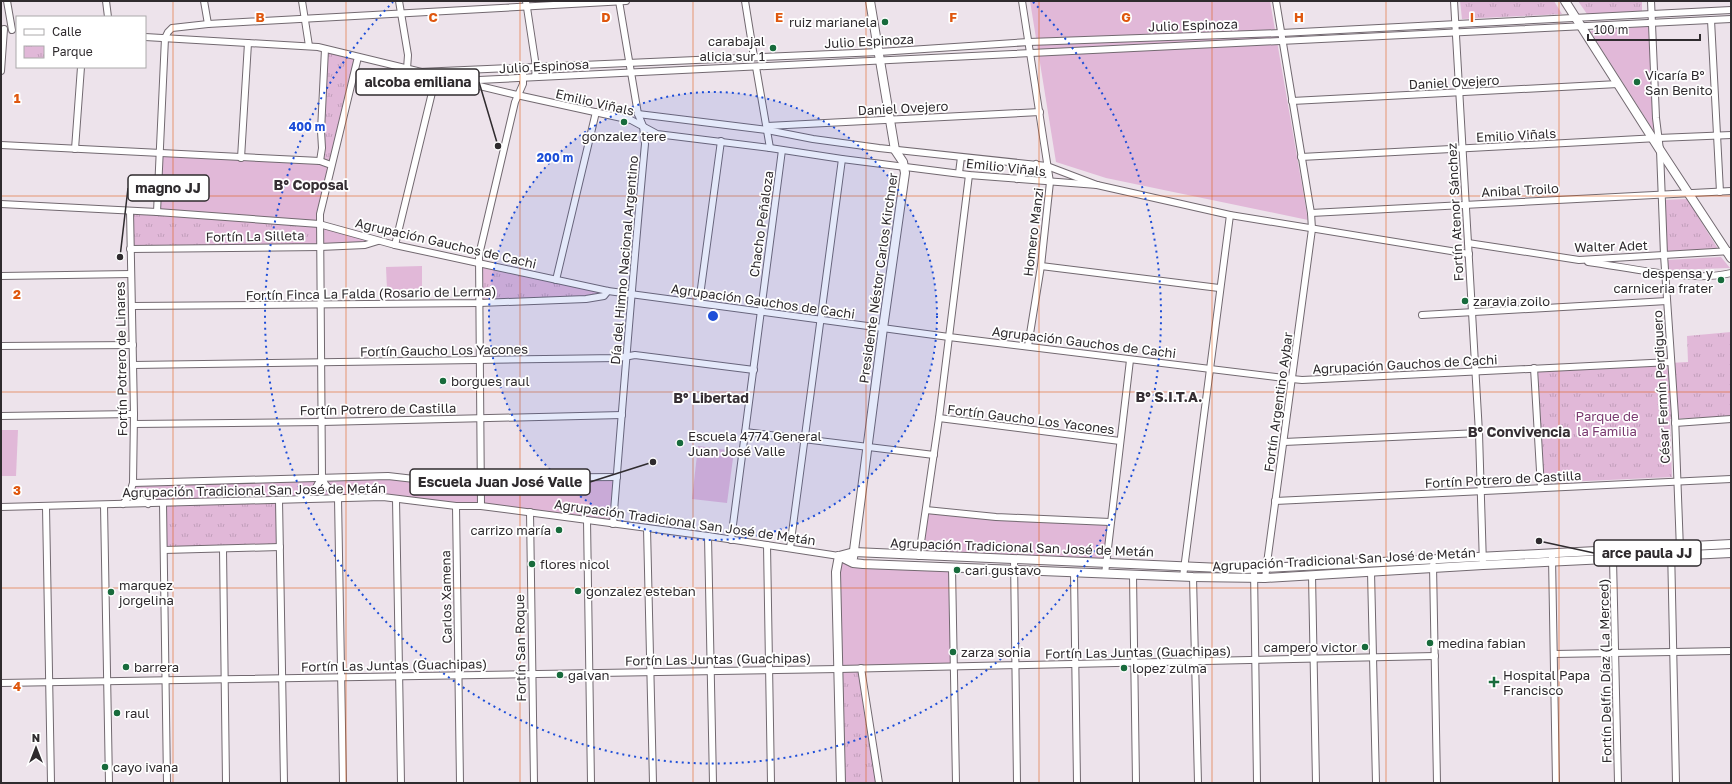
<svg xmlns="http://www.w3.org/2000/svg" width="1732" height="784" font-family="'Golos Text',sans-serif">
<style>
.grass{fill:#e1b8d8}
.park{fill:url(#park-tufts)}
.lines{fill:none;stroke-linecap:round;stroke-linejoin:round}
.street-casing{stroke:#726970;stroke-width:8}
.secondary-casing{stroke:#726970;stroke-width:10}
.street{stroke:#fff;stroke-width:6}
.secondary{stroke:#fff;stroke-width:8}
.grid{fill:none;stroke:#df570e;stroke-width:1;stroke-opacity:0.55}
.ring{fill:none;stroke:#1d4ed8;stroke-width:2;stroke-dasharray:2 4}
.poi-dot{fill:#186b3c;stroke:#fff;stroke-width:1.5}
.labels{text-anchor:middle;stroke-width:3.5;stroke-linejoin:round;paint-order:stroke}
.poi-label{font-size:13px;fill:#2f2b2e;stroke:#fff;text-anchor:start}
.street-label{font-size:13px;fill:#2f2b2e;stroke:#fff}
.park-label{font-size:13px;fill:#79396f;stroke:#fff}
.neighbourhood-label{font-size:14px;font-weight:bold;fill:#352e33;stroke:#fff}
.grid-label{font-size:13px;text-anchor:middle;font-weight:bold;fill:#df570e;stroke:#fff;stroke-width:3.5;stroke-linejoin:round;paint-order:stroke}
.centre{fill:#1d4ed8;stroke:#fff;stroke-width:2}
.ring-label{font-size:12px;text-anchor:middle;font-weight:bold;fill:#1d4ed8;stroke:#fff;stroke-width:3.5;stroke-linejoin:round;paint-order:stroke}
.leader{fill:none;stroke:#2f2b2e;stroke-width:1.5}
.callout-dot{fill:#2f2b2e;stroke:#fff;stroke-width:1.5}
.callout{fill:#fff;stroke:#2f2b2e;stroke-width:1.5}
.callout-label{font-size:14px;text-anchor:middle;font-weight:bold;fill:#2f2b2e}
</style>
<defs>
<pattern id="park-tufts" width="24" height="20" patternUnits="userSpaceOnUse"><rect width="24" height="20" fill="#e1b8d8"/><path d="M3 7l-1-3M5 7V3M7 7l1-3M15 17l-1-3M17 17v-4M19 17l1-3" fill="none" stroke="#c19eba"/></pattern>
</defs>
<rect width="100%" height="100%" fill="#ede3eb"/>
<g class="grass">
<path d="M 1030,1 L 1270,1 L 1308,220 L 1106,178 L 1056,162 Z"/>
<path d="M 1650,26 L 1655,133 L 1590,31 Z"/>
<path d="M 160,154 L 331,165 L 319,224 L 378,240 L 365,245 L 320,247 L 157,212 Z"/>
<path d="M 422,266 L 422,289 L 387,290 L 386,267 Z"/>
<path d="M 1,430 L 18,430 L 16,476 L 1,476 Z"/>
<path d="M 698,446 L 734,451 L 727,503 L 692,499 Z"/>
<path d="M 388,476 L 482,491 L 482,478 L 617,477 L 613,524 L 383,497 L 148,504 L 131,490 L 133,483 Z"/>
<path d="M 926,510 L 1110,522 L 1106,563 L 919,556 Z"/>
<path d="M 841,561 L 952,568 L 955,665 L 839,669 L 836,572 Z"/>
</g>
<g class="park">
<path d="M 1460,1 L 1554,1 L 1562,14 L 1462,19 Z"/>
<path d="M 1578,1 L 1642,1 L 1642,11 L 1587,14 Z"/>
<path d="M 325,49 L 358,57 L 331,165 L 320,161 Z"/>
<path d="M 1687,199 L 1718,249 L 1665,253 L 1663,200 Z"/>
<path d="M 130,211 L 319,224 L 320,247 L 130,249 Z"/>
<path d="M 1721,257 L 1730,268 L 1667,270 L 1666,260 Z"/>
<path d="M 478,264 L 608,291 L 598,298 L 480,303 Z"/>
<path d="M 1731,332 L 1731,416 L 1670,419 L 1672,477 L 1544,483 L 1538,370 L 1688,362 L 1687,336 Z"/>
<path d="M 277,501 L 279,546 L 166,548 L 165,505 Z"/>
<path d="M 841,671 L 859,671 L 877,783 L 843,783 Z"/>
</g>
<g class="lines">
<defs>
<g id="street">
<path d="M 7,1 L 12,30"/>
<path d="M 106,1 L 108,17"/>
<path d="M 204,1 L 208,24"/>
<path d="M 302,1 L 309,46"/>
<path d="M 399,1 L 408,55 L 407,69"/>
<path d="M 526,1 L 536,67 L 535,77"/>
<path d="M 745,1 L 754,57"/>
<path d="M 1022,1 L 1050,182 L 1041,266 L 1028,346"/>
<path d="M 1454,1 L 1479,433 L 1483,565"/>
<path d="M 1651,1 L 1656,118 L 1660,150 L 1664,255 L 1675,416 L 1680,550"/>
<path d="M 1711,20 L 1720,192"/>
<path d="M 145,37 L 318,47 L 517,95 L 631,120 L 657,134 L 770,148 L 842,159 L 969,175 L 1097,185"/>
<path d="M 756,67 L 770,148"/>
<path d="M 1,71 L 4,29"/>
<path d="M 419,72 L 879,52 L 1029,42 L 1281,33 L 1731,10"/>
<path d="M 458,81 L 1731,19"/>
<path d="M 1292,101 L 1618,84"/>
<path d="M 638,114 L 767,130 L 813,139 L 879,148 L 1047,166 L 1097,185 L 1230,215 L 1469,254"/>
<path d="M 767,126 L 1040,112"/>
<path d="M 1,145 L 320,161 L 331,165"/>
<path d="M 75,149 L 81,67"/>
<path d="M 1301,157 L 1658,138 L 1731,135"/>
<path d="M 241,158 L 248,43"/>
<path d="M 320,161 L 322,148 L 321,131 L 325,49"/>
<path d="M 959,173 L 961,157"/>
<path d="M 1017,179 L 1036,164"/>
<path d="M 1,204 L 157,212 L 319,224 L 395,245 L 608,291 L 949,337 L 1292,379 L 1302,380 L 1671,362"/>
<path d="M 157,212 L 165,38 L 168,32 L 172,28 L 208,24 L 626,1"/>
<path d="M 1311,213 L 1731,191"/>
<path d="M 1468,243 L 1579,260 L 1731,251"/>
<path d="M 395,245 L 436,76"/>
<path d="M 130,249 L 320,247 L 365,245 L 378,241"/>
<path d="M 1588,262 C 1627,267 1693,283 1731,273"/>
<path d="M 1041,266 L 1219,288"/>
<path d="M 1,276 L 131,274"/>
<path d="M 556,280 L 596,112"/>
<path d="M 699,303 L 721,141"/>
<path d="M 132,306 L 480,303 L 586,299 L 604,296 L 608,291"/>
<path d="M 1422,315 L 1667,301"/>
<path d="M 1,346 L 133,345"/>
<path d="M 133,365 L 618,358 L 635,355 L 754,370"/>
<path d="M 1534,368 L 1541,488"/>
<path d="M 1,416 L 134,414"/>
<path d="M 939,418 L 1120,441"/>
<path d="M 1675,423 L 1731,419"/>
<path d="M 134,424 L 322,422 L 622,415"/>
<path d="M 745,432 L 934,455"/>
<path d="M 1284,442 L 1479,433"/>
<path d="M 322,477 L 325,484 L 338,498 L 343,783"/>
<path d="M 482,478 L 617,477"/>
<path d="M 133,483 L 388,476 L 458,484 L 482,491"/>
<path d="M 131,490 L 139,498 L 148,504"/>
<path d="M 301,498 L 315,489 L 322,477 L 320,214 L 358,57"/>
<path d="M 396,499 L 401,783"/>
<path d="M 279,500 L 284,783"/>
<path d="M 1275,501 L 1731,479"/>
<path d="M 163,503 L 167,783"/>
<path d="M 123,504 L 129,496 L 133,483 L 134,414 L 130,211"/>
<path d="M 104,505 L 109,783"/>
<path d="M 456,506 L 460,783"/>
<path d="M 481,506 L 479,255 L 515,102 L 523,84 L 523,68"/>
<path d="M 1,507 L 383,497 L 456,506 L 481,506 L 708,536 L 839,556"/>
<path d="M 46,507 L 51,783"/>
<path d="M 926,510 L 996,517 L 1110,522"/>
<path d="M 530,512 L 534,783"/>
<path d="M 587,520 L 591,783"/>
<path d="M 613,524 C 623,397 633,270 645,144 L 643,126 L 638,114 L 619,1"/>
<path d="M 647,528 L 653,783"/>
<path d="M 708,536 L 713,783"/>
<path d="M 731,540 L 782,150"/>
<path d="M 767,545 L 771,783"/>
<path d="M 1671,547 L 1676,783"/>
<path d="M 790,548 L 842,159"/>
<path d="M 223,549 L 226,783"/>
<path d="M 164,550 L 280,547"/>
<path d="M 919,556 L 939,418 L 969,175"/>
<path d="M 1552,557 L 1556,783"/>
<path d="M 1014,559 L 1017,783"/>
<path d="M 1613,559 L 1618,783"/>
<path d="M 1433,565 L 1437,783"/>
<path d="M 952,568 L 956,783"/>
<path d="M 1254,569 L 1257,783"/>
<path d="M 1371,572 L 1376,783"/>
<path d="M 1074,573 L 1077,783"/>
<path d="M 1105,574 L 1130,360"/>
<path d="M 1133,575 L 1136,783"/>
<path d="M 1312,575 L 1316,783"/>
<path d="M 1183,577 L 1230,215"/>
<path d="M 1193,577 L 1198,783"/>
<path d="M 1265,578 L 1312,229 L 1311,213 L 1276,1"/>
<path d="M 1554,654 L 1731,651"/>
<path d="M 861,668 L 879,783"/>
<path d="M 1,683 L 839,669 L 1435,656"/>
</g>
<g id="secondary">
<path d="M 1565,1 L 1660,150 L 1731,258"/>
<path d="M 839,556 L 853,563 L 863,564 L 1193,577 L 1265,578 L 1483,565 L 1731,553"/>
<path d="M 839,556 L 854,552 L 1245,569 L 1731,544"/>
<path d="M 839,556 L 836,572 L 841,783"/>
<path d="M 853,558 L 883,328 L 905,173 L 903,162 L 895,150 L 870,1"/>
</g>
</defs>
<use href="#street" class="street-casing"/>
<use href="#secondary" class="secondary-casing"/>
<use href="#street" class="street"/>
<use href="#secondary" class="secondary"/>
</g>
<path class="grid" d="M 173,1 L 173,783M 346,1 L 346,783M 520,1 L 520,783M 693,1 L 693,783M 866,1 L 866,783M 1039,1 L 1039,783M 1212,1 L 1212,783M 1386,1 L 1386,783M 1559,1 L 1559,783M 1,196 L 1731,196M 1,392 L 1731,392M 1,588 L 1731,588"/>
<circle cx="713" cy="316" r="224" fill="#1d4ed8" fill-opacity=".12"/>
<g class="ring">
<circle cx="713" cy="316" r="224"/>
<path d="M1033 2A448 448 0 1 1 393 2"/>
</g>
<g class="poi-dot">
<circle cx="885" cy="22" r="4"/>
<circle cx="773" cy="48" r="4"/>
<circle cx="1637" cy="82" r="4"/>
<circle cx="624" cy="122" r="4"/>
<circle cx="1721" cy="280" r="4"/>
<circle cx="1465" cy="301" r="4"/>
<circle cx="443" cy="381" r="4"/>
<circle cx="680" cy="443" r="4"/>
<circle cx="559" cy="530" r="4"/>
<circle cx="532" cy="564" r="4"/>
<circle cx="957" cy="570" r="4"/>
<circle cx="578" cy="591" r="4"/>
<circle cx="111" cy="592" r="4"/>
<circle cx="1430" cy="643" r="4"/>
<circle cx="1365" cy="647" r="4"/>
<circle cx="953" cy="652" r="4"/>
<circle cx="126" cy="667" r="4"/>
<circle cx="1124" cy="668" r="4"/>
<circle cx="560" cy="675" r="4"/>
<path d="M1492 676h4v4h4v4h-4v4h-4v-4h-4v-4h4z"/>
<circle cx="117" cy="713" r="4"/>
<circle cx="105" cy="767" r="4"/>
</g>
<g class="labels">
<g class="poi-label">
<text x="877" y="27" text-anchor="end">ruiz marianela</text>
<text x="765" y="46" text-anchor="end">carabajal<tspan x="765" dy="15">alicia sur 1</tspan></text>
<text x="1645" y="80">Vicaría B°<tspan x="1645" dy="15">San Benito</tspan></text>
<text x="624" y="141" text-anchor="middle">gonzalez tere</text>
<text x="1713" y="278" text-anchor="end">despensa y<tspan x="1713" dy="15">carniceria frater</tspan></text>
<text x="1473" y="306">zaravia zoilo</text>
<text x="451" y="386">borgues raul</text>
<text x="688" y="441">Escuela 4774 General<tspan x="688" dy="15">Juan José Valle</tspan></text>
<text x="551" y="535" text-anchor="end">carrizo maría</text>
<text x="540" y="569">flores nicol</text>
<text x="965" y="575">cari gustavo</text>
<text x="119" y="590">marquez<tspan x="119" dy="15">jorgelina</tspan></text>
<text x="586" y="596">gonzalez esteban</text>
<text x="1438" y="648">medina fabian</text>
<text x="1357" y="652" text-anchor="end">campero victor</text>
<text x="961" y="657">zarza sonia</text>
<text x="134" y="672">barrera</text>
<text x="1132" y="673">lopez zulma</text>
<text x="568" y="680">galvan</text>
<text x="1503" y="680">Hospital Papa<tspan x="1503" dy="15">Francisco</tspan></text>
<text x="125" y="718">raul</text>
<text x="113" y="772">cayo ivana</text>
</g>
<g class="street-label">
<text transform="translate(1193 25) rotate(-2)" y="5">Julio Espinoza</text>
<text transform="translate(869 41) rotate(-3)" y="5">Julio Espinoza</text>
<text transform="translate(544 66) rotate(-3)" y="5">Julio Espinosa</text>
<text transform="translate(1454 82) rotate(-3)" y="5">Daniel Ovejero</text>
<text transform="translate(595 102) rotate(13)" y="5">Emilio Viñals</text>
<text transform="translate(903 108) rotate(-3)" y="5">Daniel Ovejero</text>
<text transform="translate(1516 135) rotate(-3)" y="5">Emilio Viñals</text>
<text transform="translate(1006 167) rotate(6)" y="5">Emilio Viñals</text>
<text transform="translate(1520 190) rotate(-3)" y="5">Anibal Troilo</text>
<text transform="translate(1455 212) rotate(-93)" y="5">Fortín Atenor Sánchez</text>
<text transform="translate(761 224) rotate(-82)" y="5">Chacho Peñaloza</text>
<text transform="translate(1033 232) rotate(-83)" y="5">Homero Manzi</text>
<text transform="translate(255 236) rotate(-1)" y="5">Fortín La Silleta</text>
<text transform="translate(446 243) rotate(13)" y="5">Agrupación Gauchos de Cachi</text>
<text transform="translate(1611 246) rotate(-2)" y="5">Walter Adet</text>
<text transform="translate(624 260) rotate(-85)" y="5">Día del Himno Nacional Argentino</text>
<text transform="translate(878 278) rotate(-82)" y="5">Presidente Néstor Carlos Kirchner</text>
<text transform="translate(371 293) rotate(-1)" y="5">Fortín Finca La Falda (Rosario de Lerma)</text>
<text transform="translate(763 301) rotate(8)" y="5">Agrupación Gauchos de Cachi</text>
<text transform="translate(1084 342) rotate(7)" y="5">Agrupación Gauchos de Cachi</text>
<text transform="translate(444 350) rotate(-1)" y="5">Fortín Gaucho Los Yacones</text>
<text transform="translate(121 359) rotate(-91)" y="5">Fortín Potrero de Linares</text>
<text transform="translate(1405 364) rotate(-3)" y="5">Agrupación Gauchos de Cachi</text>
<text transform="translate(1661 387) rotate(-93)" y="5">César Fermín Perdiguero</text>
<text transform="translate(1278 402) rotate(-82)" y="5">Fortín Argentino Aybar</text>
<text transform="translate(378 409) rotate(-1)" y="5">Fortín Potrero de Castilla</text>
<text transform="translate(1031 419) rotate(7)" y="5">Fortín Gaucho Los Yacones</text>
<text transform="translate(1503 479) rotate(-3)" y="5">Fortín Potrero de Castilla</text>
<text transform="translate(254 490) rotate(-1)" y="5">Agrupación Tradicional San José de Metán</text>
<text transform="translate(685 522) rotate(8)" y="5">Agrupación Tradicional San José de Metán</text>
<text transform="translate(1022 547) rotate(2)" y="5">Agrupación Tradicional San José de Metán</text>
<text transform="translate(1344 559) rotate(-3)" y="5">Agrupación Tradicional San José de Metán</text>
<text transform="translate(446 597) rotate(-91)" y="5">Carlos Xamena</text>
<text transform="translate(520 648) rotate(-91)" y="5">Fortín San Roque</text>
<text transform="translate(1138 652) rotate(-1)" y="5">Fortín Las Juntas (Guachipas)</text>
<text transform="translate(718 659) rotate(-1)" y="5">Fortín Las Juntas (Guachipas)</text>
<text transform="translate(394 665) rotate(-1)" y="5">Fortín Las Juntas (Guachipas)</text>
<text transform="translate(1605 671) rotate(-91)" y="5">Fortín Delfín Díaz (La Merced)</text>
</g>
<g class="park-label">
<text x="1607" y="421">Parque de<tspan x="1607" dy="15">la Familia</tspan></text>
</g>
<g class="neighbourhood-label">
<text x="311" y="190">B° Coposal</text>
<text x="1169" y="402">B° S.I.T.A.</text>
<text x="711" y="403">B° Libertad</text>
<text x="1519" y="437">B° Convivencia</text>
</g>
</g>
<g class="grid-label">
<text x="260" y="22">B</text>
<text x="433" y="22">C</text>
<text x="606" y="22">D</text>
<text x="779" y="22">E</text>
<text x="953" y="22">F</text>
<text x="1126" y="22">G</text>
<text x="1299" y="22">H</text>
<text x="1472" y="22">I</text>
<text x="17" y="103">1</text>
<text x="17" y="299">2</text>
<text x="17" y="495">3</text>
<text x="17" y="691">4</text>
</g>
<circle cx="713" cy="316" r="6" class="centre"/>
<g class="ring-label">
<text x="307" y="131">400 m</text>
<text x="555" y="162">200 m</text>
</g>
<path class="leader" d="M498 146L479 82M120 257L128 188M653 462L590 482M1539 541L1594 553"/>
<g class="callout-dot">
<circle cx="498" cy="146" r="4"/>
<circle cx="120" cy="257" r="4"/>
<circle cx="653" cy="462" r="4"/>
<circle cx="1539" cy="541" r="4"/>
</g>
<g class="callout">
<rect x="356" y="69" width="123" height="26" rx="4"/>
<rect x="128" y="175" width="81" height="26" rx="4"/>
<rect x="410" y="469" width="180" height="26" rx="4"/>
<rect x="1594" y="540" width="107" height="26" rx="4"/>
</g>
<g class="callout-label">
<text x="418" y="87">alcoba emiliana</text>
<text x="168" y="193">magno JJ</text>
<text x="500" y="487">Escuela Juan José Valle</text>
<text x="1647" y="558">arce paula JJ</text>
</g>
<rect width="1732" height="784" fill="none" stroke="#2f2b2e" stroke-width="4"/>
<rect x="16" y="16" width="130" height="52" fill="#ffffff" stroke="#acaaab"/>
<rect x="24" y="29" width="20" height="6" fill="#ffffff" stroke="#acaaab"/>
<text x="52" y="36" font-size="12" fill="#2f2b2e">Calle</text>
<rect x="24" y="46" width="20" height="12" fill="url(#park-tufts)" stroke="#acaaab"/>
<text x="52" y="56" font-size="12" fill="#2f2b2e">Parque</text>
<g transform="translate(36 748)" stroke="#ffffff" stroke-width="3" paint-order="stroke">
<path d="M0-3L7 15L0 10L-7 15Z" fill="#2f2b2e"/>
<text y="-6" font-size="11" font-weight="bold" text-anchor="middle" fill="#2f2b2e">N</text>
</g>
<path d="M1588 34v6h112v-6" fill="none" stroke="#2f2b2e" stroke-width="2"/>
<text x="1594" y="34" font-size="12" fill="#2f2b2e" stroke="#ffffff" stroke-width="3" paint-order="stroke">100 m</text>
</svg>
